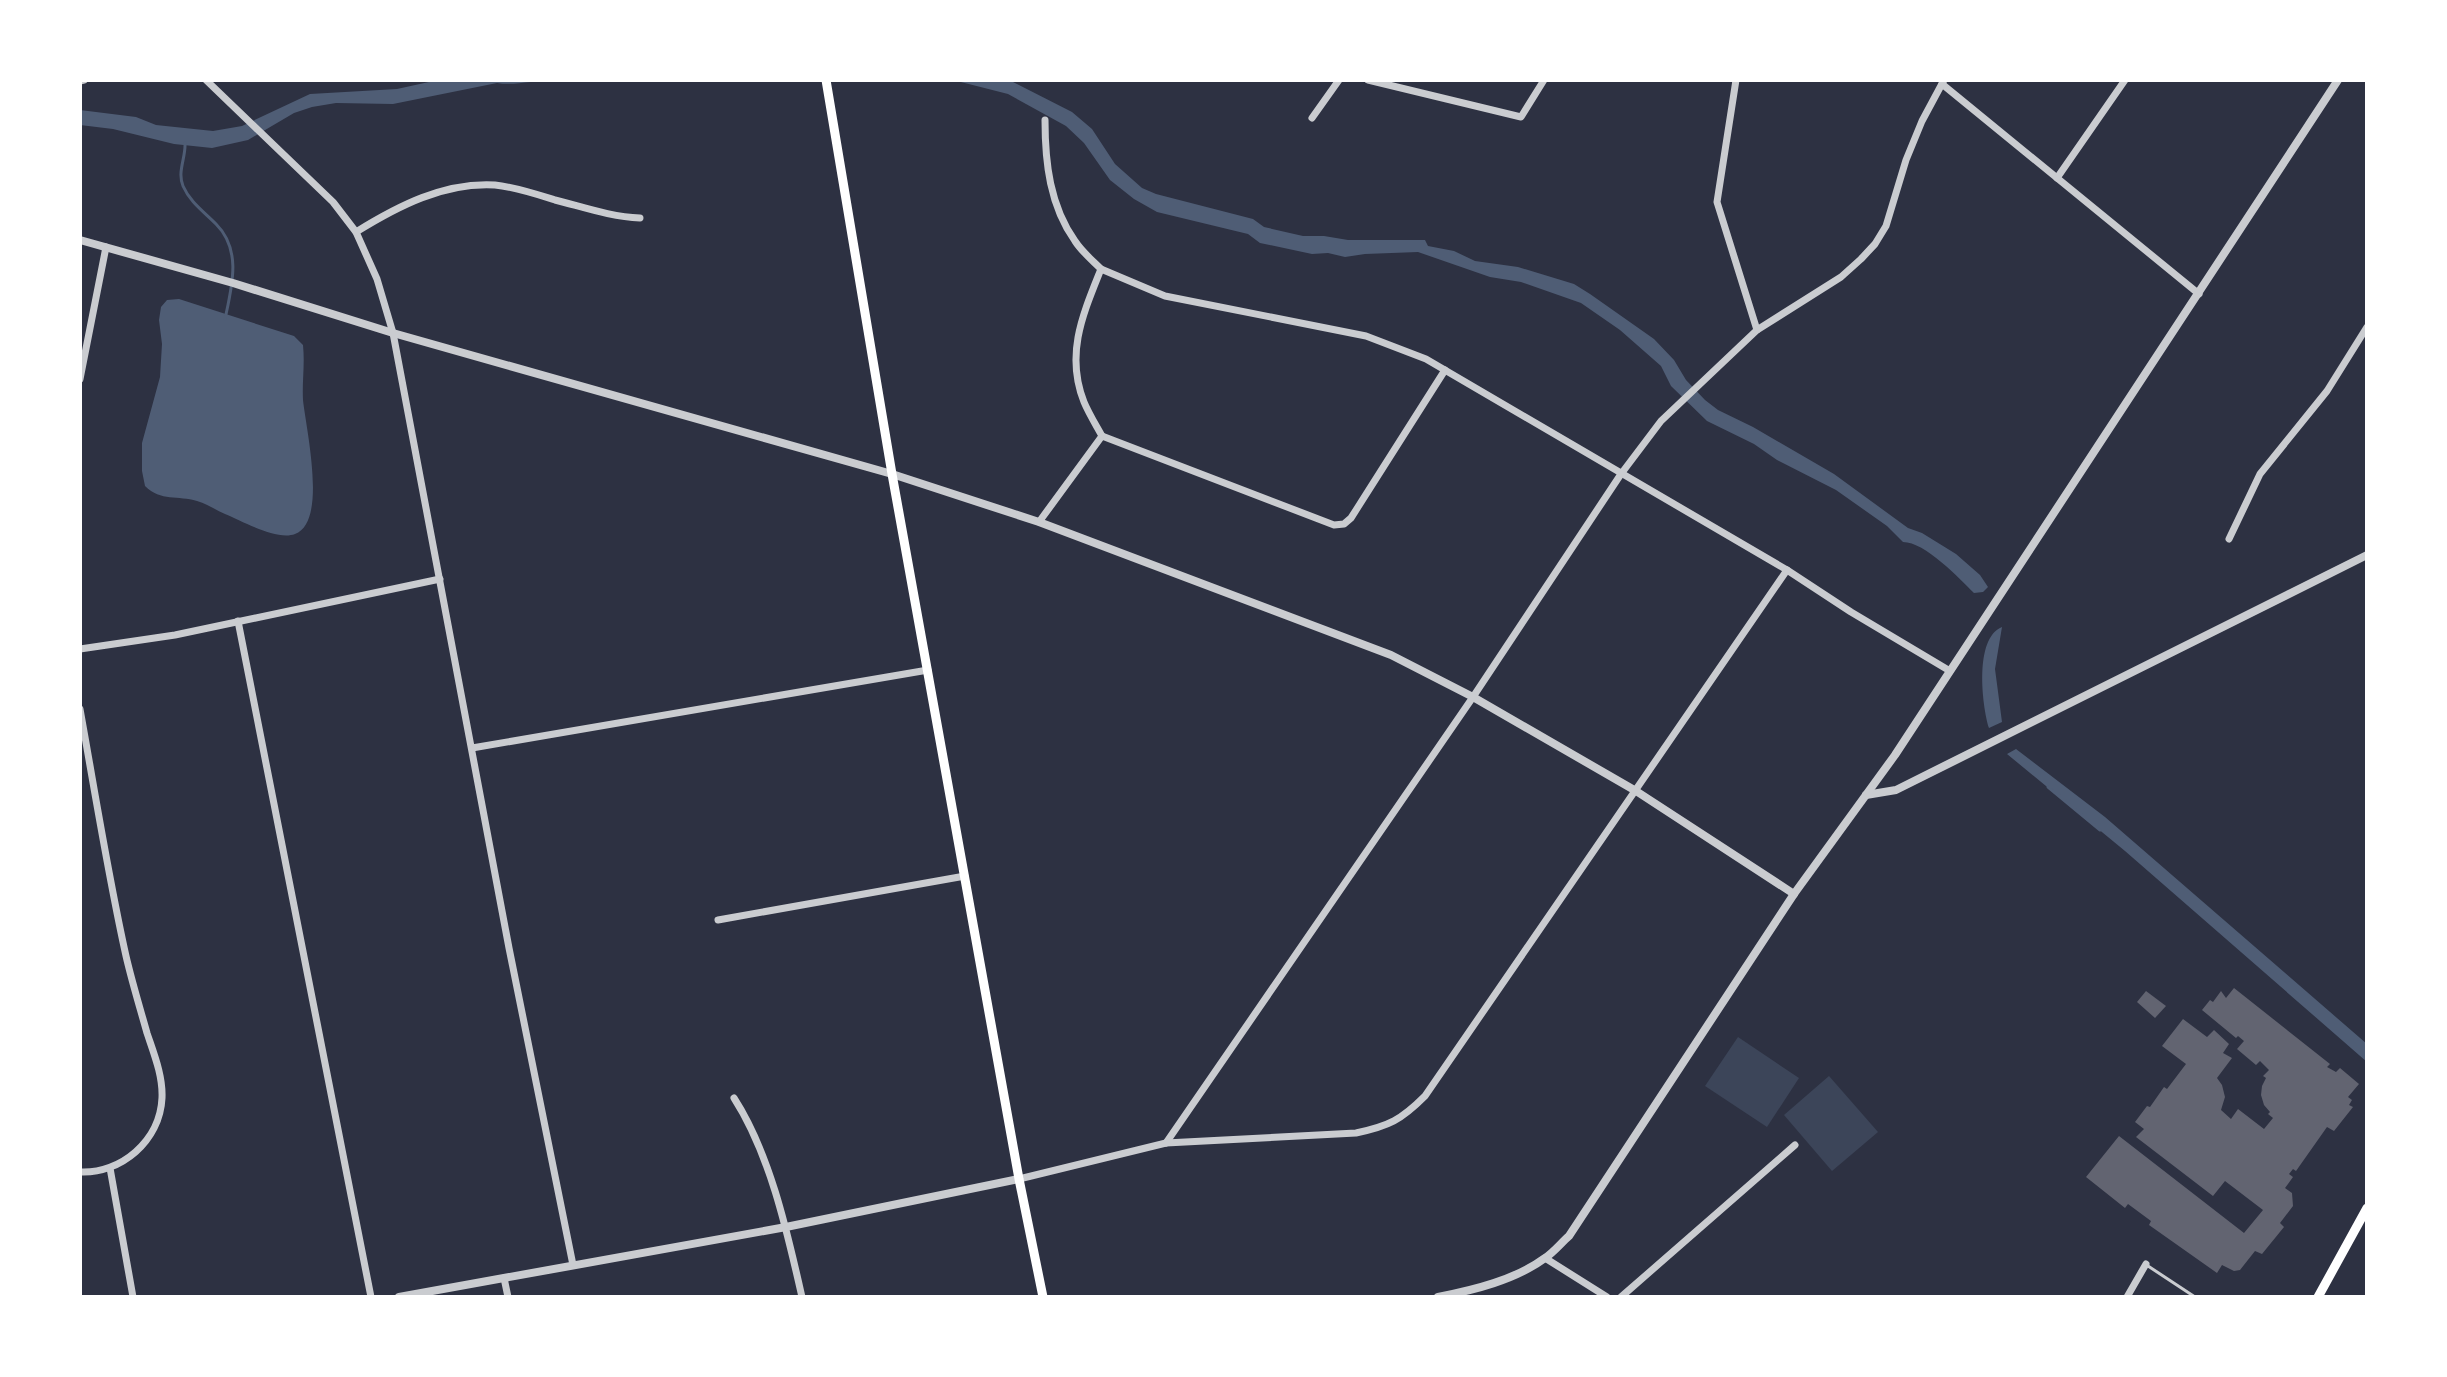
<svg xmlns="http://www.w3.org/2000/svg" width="2447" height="1377" font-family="'DejaVu Sans',sans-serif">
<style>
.green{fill:#3c4559}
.water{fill:#4f5d75}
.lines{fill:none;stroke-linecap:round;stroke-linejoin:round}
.stream{stroke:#4f5d75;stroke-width:3}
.building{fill:#626471}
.service{stroke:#caccd0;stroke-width:3}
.minor{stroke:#caccd0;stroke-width:7}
.tertiary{stroke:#caccd0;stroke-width:8}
.secondary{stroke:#fff;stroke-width:9}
</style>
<rect width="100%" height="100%" fill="#2d3142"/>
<g class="green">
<path d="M 1738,1037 L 1799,1078 L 1767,1127 L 1705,1086 Z"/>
<path d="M 1829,1076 L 1878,1132 L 1832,1171 L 1784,1115 Z"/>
</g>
<g class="water">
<path d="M 438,80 L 597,80 C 575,81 553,80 531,82 C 519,83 509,85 497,83 L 393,104 L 336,103 L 312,107 L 294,113 L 248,140 L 212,148 L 174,144 L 113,129 L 80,125 L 80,110 L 136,117 L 156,125 L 213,131 L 242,126 L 310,94 L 397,89 Z"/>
<path d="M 953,80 L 1011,81 L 1072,112 L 1092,129 L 1115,164 L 1142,188 L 1156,194 L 1253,219 L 1264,227 L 1303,236 L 1324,236 L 1348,240 L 1425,240 L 1428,246 L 1454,251 L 1475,261 L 1518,267 L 1574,284 L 1590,294 L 1654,339 L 1674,360 L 1686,380 L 1705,400 L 1718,410 L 1753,427 L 1834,474 L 1908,528 L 1922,533 L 1956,554 L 1980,575 L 1988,587 L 1983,592 L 1974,593 C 1959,578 1925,542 1903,542 L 1887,526 L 1836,490 L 1777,460 L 1754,444 L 1707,421 L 1671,386 L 1661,366 L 1620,330 L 1581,303 L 1521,282 L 1490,277 L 1418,252 L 1365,254 L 1345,257 L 1328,253 L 1312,254 L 1260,243 L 1248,234 L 1157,212 L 1134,199 L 1110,180 L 1084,143 L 1066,126 L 1008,94 Z"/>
<path d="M 179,299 L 294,336 L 303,345 C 305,364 302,382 303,400 C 306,429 328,522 295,534 C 277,541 242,521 225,514 C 216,510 207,504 197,501 C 178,495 161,502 145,486 L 142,471 L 142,443 L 160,377 L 162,344 L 159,320 L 161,307 L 167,300 Z"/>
<path d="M 2002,627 L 1995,669 L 2002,722 L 1989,728 C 1982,705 1974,638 2002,627 Z"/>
<path d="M 2016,749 L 2105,817 L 2367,1044 L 2367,1062 L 2125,851 L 2007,754 Z"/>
</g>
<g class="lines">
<g class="stream">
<path d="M 185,143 C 186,157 177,172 183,186 C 190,202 203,211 216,224 C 242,250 232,286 225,319"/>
<path d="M 2048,787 L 2100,830"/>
</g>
</g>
<g class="building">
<path d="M 2234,988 L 2330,1064 L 2327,1067 L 2336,1072 L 2340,1068 L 2359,1084 L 2348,1097 L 2352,1100 L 2349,1105 L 2353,1107 L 2334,1131 L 2327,1127 L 2296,1171 L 2293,1169 L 2289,1174 L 2293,1177 L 2285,1188 L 2292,1193 L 2293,1206 L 2280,1223 L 2284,1227 L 2262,1254 L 2255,1251 L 2240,1270 L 2234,1271 L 2222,1265 L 2217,1273 L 2149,1225 L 2151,1221 L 2128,1204 L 2125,1208 L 2086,1177 L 2119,1136 L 2244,1233 L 2263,1210 L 2225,1181 L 2213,1196 L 2136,1137 L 2144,1129 L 2135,1122 L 2147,1106 L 2150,1107 L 2164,1087 L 2167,1089 L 2186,1064 L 2162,1046 L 2183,1019 L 2207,1037 L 2214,1030 L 2229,1044 L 2223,1053 L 2232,1058 L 2217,1078 L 2222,1085 L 2225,1097 L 2221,1110 L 2231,1119 L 2238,1109 L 2264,1129 L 2273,1118 L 2268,1114 L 2270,1112 L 2264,1105 L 2261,1095 L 2262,1086 L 2266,1078 L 2263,1076 L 2269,1070 L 2260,1061 L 2256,1065 L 2237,1049 L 2244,1041 L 2238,1036 L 2236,1038 L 2202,1010 L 2210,1000 L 2213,1002 L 2221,991 L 2226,998 Z"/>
<path d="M 2146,991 L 2166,1006 L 2155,1018 L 2137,1002 Z"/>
</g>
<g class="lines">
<path class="service" d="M 2148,1266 L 2195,1297"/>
<g class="minor">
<path d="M 206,80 L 333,202 L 356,232 L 377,279 L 393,333 L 509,948 L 573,1265"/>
<path d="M 1368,80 L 1521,117 L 1544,80"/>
<path d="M 1736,80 L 1717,202 L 1757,330"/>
<path d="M 80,81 L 84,80"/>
<path d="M 1942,84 L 2199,294"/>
<path d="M 1312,118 L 1339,80"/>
<path d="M 2057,178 L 2125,80"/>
<path d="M 356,232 C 398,206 444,182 495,185 C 515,187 536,194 555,200 C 583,207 611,217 640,218"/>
<path d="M 1101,269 L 1165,296 L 1366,336 L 1426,359 L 1787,570 L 1851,612 L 1950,671"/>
<path d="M 80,379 L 106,247"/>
<path d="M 1102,436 L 1334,525 L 1344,524 L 1351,518 L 1445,370"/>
<path d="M 1039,522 L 1102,436 C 1096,425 1089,414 1084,402 C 1065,354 1083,314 1101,269 C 1092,260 1082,252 1075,241 C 1050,206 1045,163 1045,120"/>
<path d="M 2229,539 L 2260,474 L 2327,391 L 2367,327"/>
<path d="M 238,621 L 371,1297"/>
<path d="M 80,649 L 175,635 L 440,579"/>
<path d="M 80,709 C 95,792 108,875 126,956 C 132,982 140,1008 147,1033 C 154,1054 163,1076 162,1098 C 160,1141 121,1174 80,1172"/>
<path d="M 472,748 L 928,670"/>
<path d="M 718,920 L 965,876"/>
<path d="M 734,1098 C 770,1154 787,1231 802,1297"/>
<path d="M 1166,1143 L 1473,697 L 1621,474 L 1661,421 L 1757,330 L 1841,277 L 1861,259 L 1875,244 L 1886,226 L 1906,160 L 1922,121 L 1944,80"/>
<path d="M 110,1168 L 133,1297"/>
<path d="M 1019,1179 L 1166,1143 L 1356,1133 C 1389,1126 1401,1120 1425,1096 L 1787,570"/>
<path d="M 1545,1258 L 1607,1297"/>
<path d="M 504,1278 L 508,1297"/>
<path d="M 1621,1297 L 1795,1145"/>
<path d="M 2127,1297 L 2146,1264"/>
</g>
<g class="tertiary">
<path d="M 80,240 L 233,283 L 393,333 L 892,474 L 1039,522 L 1391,655 L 1473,697 L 1636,791 L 1794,894"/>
<path d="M 1866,795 L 1896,790 L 2367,555"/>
<path d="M 399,1297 L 786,1227 L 1019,1179"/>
<path d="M 1438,1297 C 1474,1290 1515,1280 1545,1258 C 1554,1252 1561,1243 1569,1236 L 1794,894 L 1895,755 L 2338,80"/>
</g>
<g class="secondary">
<path d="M 826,80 L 892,474 L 1019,1179 L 1043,1297"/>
<path d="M 2318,1297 L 2367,1208"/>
</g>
</g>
<rect width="2447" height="1377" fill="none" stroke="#ffffff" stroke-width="164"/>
</svg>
